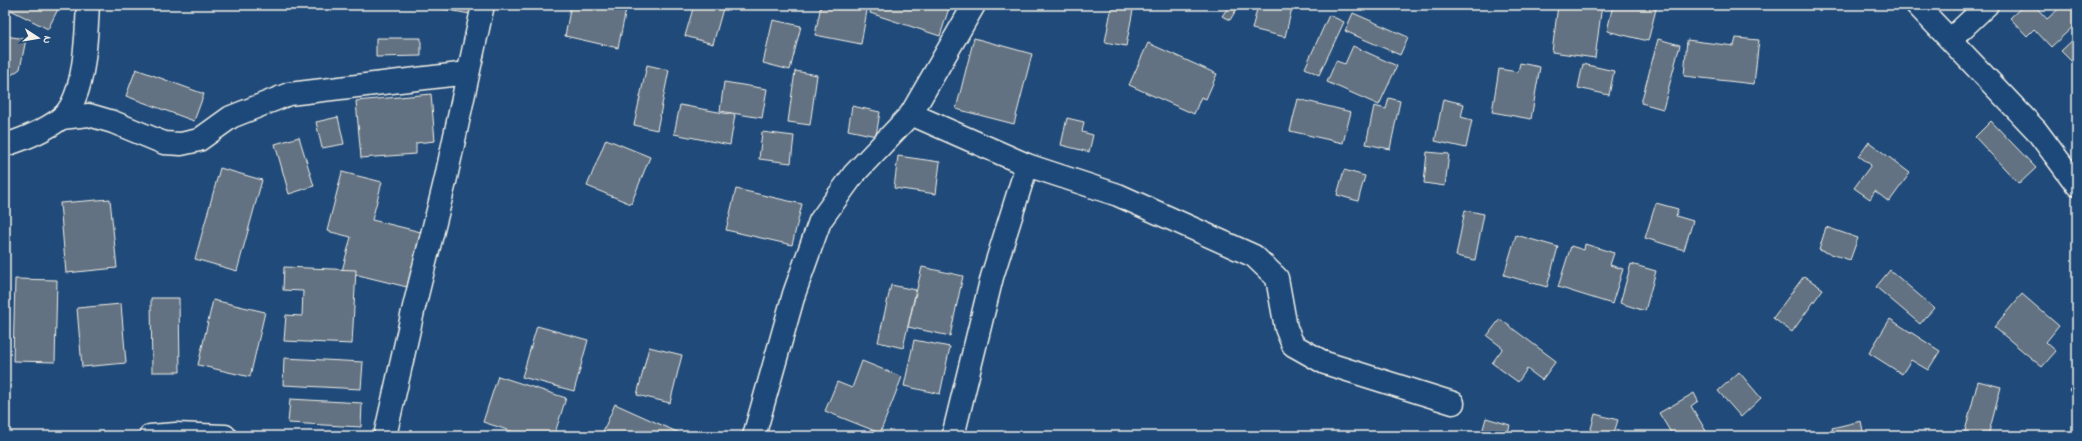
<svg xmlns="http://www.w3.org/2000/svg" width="2082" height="441" font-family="'Indie Flower',sans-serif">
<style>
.building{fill:#627282;stroke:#f4f1e8}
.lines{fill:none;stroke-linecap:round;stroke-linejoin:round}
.minor-casing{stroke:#f4f1e8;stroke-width:25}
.minor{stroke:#1f4a7a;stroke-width:22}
</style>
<rect width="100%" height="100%" fill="#1f4a7a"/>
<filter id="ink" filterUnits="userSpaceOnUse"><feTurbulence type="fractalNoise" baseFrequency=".025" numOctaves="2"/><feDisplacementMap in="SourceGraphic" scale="8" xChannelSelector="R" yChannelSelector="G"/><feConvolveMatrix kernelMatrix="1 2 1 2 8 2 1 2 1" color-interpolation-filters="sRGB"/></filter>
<g filter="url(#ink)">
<g class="building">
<path d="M 5,5 L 60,5 L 48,29 L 5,7 Z"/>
<path d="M 433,5 L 471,5 L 470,14 L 432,7 Z"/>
<path d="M 571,5 L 627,5 L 618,48 L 565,36 Z"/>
<path d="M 694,5 L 724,5 L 713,44 L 685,36 Z"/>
<path d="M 821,5 L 868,5 L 861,44 L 815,35 Z"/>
<path d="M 872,5 L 950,5 L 940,36 L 870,13 Z"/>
<path d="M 1112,5 L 1134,5 L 1126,46 L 1105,42 Z"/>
<path d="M 1220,5 L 1239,5 L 1230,20 L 1222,16 L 1227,9 Z"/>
<path d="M 1258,5 L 1280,5 L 1292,8 L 1285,37 L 1252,29 Z"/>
<path d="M 1558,5 L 1602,5 L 1595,58 L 1552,52 Z"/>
<path d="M 1613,5 L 1657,5 L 1648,41 L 1607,31 Z"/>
<path d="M 2024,5 L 2034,5 L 2047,19 L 2063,5 L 2077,5 L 2077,23 L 2051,47 L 2034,29 L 2027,36 L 2010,18 Z"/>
<path d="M 1353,13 L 1408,37 L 1400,55 L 1345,31 Z"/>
<path d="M 1329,15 L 1344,22 L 1319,75 L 1305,68 Z"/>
<path d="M 773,20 L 801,26 L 790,70 L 763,63 Z"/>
<path d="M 5,36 L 26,39 L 20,69 L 7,78 L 5,78 Z"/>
<path d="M 2077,36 L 2077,57 L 2071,61 L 2061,51 Z"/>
<path d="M 376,38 L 421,38 L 421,56 L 376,57 Z"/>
<path d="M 974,38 L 1032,54 L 1014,124 L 956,109 Z"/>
<path d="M 1736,38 L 1759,40 L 1754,84 L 1684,76 L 1687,40 L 1734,46 Z"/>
<path d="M 1658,39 L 1680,45 L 1663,109 L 1641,103 Z"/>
<path d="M 1148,43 L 1217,74 L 1206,99 L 1201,97 L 1194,114 L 1129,85 Z"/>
<path d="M 1353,46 L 1397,66 L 1379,105 L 1327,82 L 1336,61 L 1345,64 Z"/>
<path d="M 1520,63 L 1540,67 L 1531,119 L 1492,112 L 1499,69 L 1518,72 Z"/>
<path d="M 1583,64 L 1614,71 L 1609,95 L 1578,88 Z"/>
<path d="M 647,65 L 669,70 L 657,130 L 634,125 Z"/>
<path d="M 136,69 L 204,94 L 194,121 L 126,96 Z"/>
<path d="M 795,71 L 817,75 L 810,125 L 788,122 Z"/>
<path d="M 724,82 L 767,89 L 762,118 L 720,111 Z"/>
<path d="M 431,94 L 435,141 L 416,143 L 416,154 L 361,158 L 356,101 Z"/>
<path d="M 1389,98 L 1400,101 L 1390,149 L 1366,144 L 1374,106 L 1386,109 Z"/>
<path d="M 1298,99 L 1351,112 L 1343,143 L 1290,131 Z"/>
<path d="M 1443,99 L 1464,104 L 1461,117 L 1472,120 L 1466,148 L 1435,141 Z"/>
<path d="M 680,105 L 735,115 L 730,145 L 674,134 Z"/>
<path d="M 852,106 L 880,112 L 876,136 L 848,130 Z"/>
<path d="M 338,117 L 344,144 L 322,148 L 316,122 Z"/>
<path d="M 1067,118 L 1084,122 L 1082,132 L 1093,135 L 1089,152 L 1061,145 Z"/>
<path d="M 1991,121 L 2036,168 L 2019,184 L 1975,137 Z"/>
<path d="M 762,132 L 794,136 L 791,163 L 759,159 Z"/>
<path d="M 299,137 L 314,186 L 289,194 L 275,144 Z"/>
<path d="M 606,139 L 650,157 L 631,204 L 587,186 Z"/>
<path d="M 1869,142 L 1910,173 L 1889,202 L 1875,191 L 1870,199 L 1854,188 L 1871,165 L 1859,156 Z"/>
<path d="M 1427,152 L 1449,154 L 1445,186 L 1424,183 Z"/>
<path d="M 898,156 L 940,162 L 936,194 L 894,188 Z"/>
<path d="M 220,168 L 262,180 L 237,271 L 195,259 Z"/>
<path d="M 1344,170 L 1365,176 L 1358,201 L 1337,195 Z"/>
<path d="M 342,172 L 382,182 L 372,220 L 421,232 L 407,287 L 342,271 L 351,237 L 327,231 Z"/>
<path d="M 736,189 L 802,204 L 792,245 L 726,230 Z"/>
<path d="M 110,199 L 117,268 L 66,273 L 60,203 Z"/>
<path d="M 1656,203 L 1678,209 L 1676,216 L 1693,221 L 1684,250 L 1645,238 Z"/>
<path d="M 1465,210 L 1484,214 L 1475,260 L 1456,256 Z"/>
<path d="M 1826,227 L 1858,238 L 1850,260 L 1819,250 Z"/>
<path d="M 1516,235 L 1558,247 L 1547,287 L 1504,275 Z"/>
<path d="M 1585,244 L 1614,253 L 1610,265 L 1623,269 L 1612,304 L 1558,287 L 1571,246 L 1584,250 Z"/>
<path d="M 1631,264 L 1656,271 L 1645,311 L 1620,303 Z"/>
<path d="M 284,267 L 356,270 L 352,344 L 284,341 L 286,315 L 302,316 L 303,291 L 283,290 Z"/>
<path d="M 922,267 L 963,276 L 950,336 L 908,327 Z"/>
<path d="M 1890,270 L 1934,308 L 1920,324 L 1876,287 Z"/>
<path d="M 1804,276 L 1823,289 L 1792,332 L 1773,318 Z"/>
<path d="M 15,279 L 57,280 L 55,362 L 13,361 Z"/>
<path d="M 891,285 L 916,290 L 903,348 L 878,342 Z"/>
<path d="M 2022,294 L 2059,326 L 2046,342 L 2056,351 L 2042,367 L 1994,327 Z"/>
<path d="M 151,298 L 179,298 L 180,372 L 152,372 Z"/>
<path d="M 213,300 L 265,312 L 250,377 L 198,365 Z"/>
<path d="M 121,304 L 126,363 L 82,367 L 77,308 Z"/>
<path d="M 1500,319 L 1556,361 L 1542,380 L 1527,369 L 1518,382 L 1492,363 L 1503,348 L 1487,336 Z"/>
<path d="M 1890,319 L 1940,351 L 1928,370 L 1911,360 L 1902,374 L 1869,353 Z"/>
<path d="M 537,326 L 588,340 L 574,391 L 522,377 Z"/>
<path d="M 914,340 L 950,347 L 940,394 L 904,386 Z"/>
<path d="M 649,347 L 682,355 L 670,403 L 637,395 Z"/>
<path d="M 284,358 L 363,362 L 361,389 L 283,385 Z"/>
<path d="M 862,361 L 902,377 L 880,433 L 825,411 L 837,382 L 852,388 Z"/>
<path d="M 1739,372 L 1761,398 L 1741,417 L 1718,391 Z"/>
<path d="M 498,376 L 566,398 L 554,436 L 526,436 L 483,422 Z"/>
<path d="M 1978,381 L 2001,387 L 1988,436 L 1964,435 Z"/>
<path d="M 2077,383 L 2077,399 L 2069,390 Z"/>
<path d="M 1694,393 L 1698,401 L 1691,406 L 1709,436 L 1673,436 L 1659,413 Z"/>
<path d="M 290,399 L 362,403 L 361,427 L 288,423 Z"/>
<path d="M 615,404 L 686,436 L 601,436 Z"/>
<path d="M 1595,414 L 1618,420 L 1613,436 L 1589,436 Z"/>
<path d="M 1486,418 L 1510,425 L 1507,436 L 1481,436 Z"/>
<path d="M 1861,421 L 1864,436 L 1834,436 L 1832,428 Z"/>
</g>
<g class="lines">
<defs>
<g id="minor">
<path d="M 1917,5 L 2036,130 L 2077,185"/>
<path d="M 1951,39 L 1987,5"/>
<path d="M 911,114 L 1027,165 L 1118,195 L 1254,256 L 1277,278 L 1286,328 L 1293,345 L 1325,363 L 1453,403"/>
<path d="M 61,118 L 89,115 L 113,122 L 164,143 L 181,144 L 199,140 L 231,117 L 289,94 L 468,73"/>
<path d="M 5,145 C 24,139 44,131 60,119 C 86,99 86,35 88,5"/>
<path d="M 150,436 L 176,434 L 225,436"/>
<path d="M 385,436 L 414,307 L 445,182 L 483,5"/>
<path d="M 754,436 L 794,294 L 820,221 L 854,174 L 911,114 L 974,5"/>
<path d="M 953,436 L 992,277 L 1027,165"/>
</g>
</defs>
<use href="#minor" class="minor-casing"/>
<use href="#minor" class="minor"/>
</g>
</g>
<rect width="2082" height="441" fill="none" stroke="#1f4a7a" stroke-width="20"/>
<rect x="10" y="10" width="2062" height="421" fill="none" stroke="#f4f1e8" stroke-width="1.5" filter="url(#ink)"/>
<g transform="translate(38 38) rotate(102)" stroke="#1f4a7a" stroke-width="3" paint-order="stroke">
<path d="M0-3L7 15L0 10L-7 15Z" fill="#f4f1e8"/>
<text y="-6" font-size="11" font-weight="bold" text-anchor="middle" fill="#f4f1e8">N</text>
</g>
</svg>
